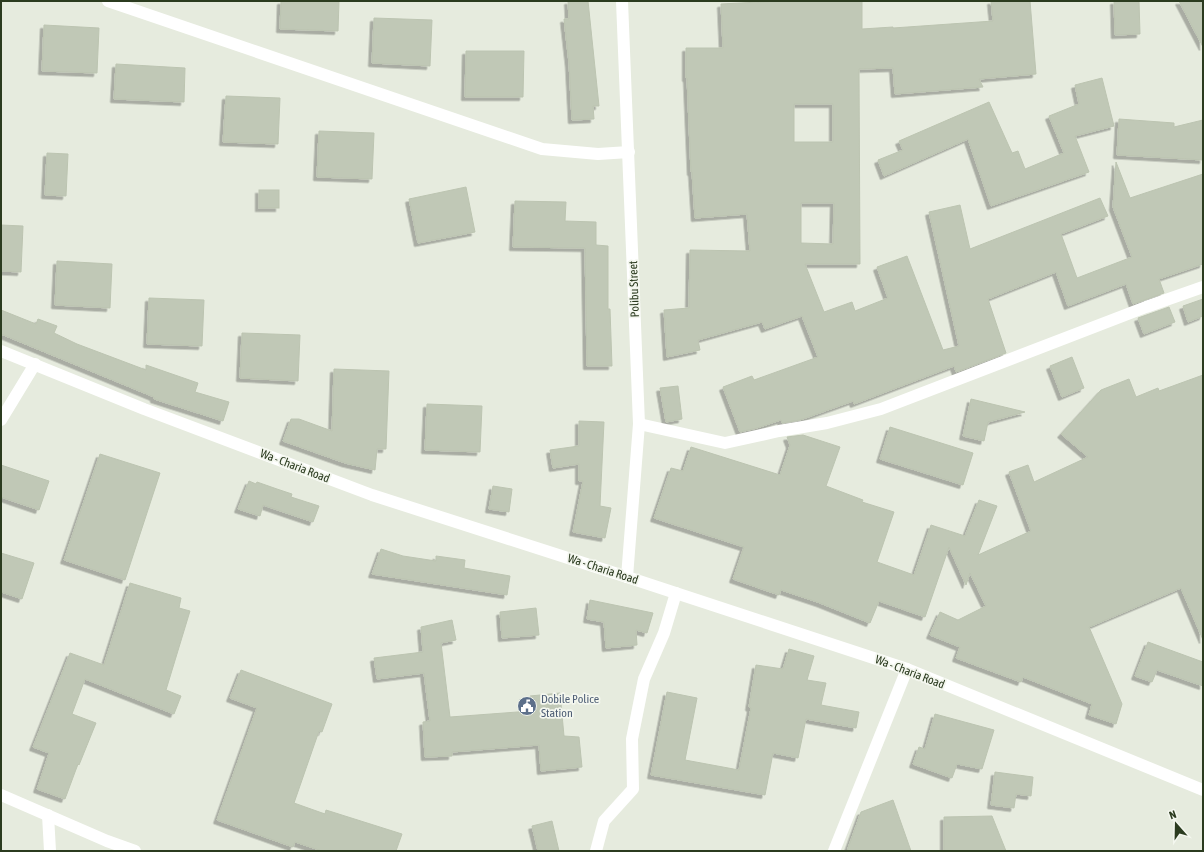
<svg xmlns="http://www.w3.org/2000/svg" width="1204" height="852" font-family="'Asap Condensed',sans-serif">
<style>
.building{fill:#c0c8b6;stroke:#bcc4b1;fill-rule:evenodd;filter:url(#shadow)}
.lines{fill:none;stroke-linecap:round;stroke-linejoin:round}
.minor{stroke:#fff;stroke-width:12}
.labels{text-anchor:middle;stroke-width:3.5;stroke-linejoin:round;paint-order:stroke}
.street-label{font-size:12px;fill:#2b3b1f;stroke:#f4f7ef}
.service-label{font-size:12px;fill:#4e5e75;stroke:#f4f7ef;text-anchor:start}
</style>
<defs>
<filter id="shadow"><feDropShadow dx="-3.5" dy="3.5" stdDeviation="0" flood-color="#0004"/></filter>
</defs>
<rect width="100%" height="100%" fill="#e6ebde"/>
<g class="building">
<path d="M 281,1 L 339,1 L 338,31 L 280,29 Z"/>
<path d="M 568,1 L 588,1 L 599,106 L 593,106 L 594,119 L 572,120 L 569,63 L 564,19 L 569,19 Z"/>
<path d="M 779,1 L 862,1 L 862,29 L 893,27 L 893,28 L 993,21 L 991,1 L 1030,1 L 1036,74 L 979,79 L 983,87 L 895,94 L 893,68 L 859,69 L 860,264 L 805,264 L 824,312 L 852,302 L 855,311 L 888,298 L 877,267 L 907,256 L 943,350 L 959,346 L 929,212 L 960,205 L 970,249 L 1100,198 L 1108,216 L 1061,234 L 1077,278 L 1132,257 L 1113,207 L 1116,162 L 1130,198 L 1203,174 L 1203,264 L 1159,279 L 1164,293 L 1133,304 L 1126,284 L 1068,306 L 1056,272 L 988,299 L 1006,353 L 956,372 L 954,366 L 854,404 L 853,401 L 800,420 L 782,423 L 781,420 L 757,428 L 740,432 L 723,387 L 752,376 L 754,380 L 818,357 L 802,316 L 765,329 L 762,322 L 698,340 L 700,350 L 667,357 L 664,310 L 689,308 L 690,250 L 750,251 L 747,214 L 695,218 L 692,172 L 691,172 L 687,78 L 686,78 L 686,48 L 723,48 L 721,4 ZM 794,104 L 833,104 L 833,142 L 794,142 ZM 801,203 L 834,203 L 833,244 L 801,243 Z"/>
<path d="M 1114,1 L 1139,1 L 1140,34 L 1115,35 Z"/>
<path d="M 1179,1 L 1203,1 L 1203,47 Z"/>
<path d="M 374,18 L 432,20 L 430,66 L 372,63 Z"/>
<path d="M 44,25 L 99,28 L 97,73 L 42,71 Z"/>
<path d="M 466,51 L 524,51 L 523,97 L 465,97 Z"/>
<path d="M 116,64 L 185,68 L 184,102 L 114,99 Z"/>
<path d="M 1102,78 L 1114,126 L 1075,136 L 1089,172 L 991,206 L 968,139 L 884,176 L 878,160 L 903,150 L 899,141 L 989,102 L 1012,153 L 1018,151 L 1025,169 L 1064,153 L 1049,116 L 1079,104 L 1075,85 Z"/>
<path d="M 226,96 L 280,98 L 278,144 L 223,142 Z"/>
<path d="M 1119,119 L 1174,123 L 1174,127 L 1203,120 L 1203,160 L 1117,155 Z"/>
<path d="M 319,131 L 374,133 L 372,179 L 317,177 Z"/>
<path d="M 47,153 L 68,154 L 66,196 L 45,195 Z"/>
<path d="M 466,187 L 475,232 L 418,243 L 409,199 Z"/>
<rect x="259" y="190" width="20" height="18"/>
<path d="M 515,201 L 566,202 L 565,221 L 596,222 L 596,245 L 608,246 L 608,309 L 610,309 L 612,366 L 587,366 L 585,248 L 513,247 Z"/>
<path d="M 1,225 L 23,226 L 21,272 L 1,271 Z"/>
<path d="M 57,261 L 112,264 L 110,308 L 55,305 Z"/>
<path d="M 149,298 L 204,300 L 202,346 L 147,344 Z"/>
<path d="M 1203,299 L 1203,316 L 1188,322 L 1183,306 Z"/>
<path d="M 1169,307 L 1175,322 L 1144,334 L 1138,318 Z"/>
<path d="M 1,310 L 36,324 L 38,319 L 57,326 L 54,333 L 77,344 L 146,370 L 146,365 L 198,383 L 195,392 L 229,402 L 223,421 L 154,399 L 154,397 L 1,334 Z"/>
<path d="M 242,333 L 300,335 L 298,381 L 240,378 Z"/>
<path d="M 1072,357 L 1084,388 L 1062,397 L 1050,366 Z"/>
<path d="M 334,369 L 389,371 L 386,449 L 377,449 L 375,470 L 345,463 L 283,441 L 291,419 L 299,419 L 332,431 Z"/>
<path d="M 1203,375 L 1203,640 L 1181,588 L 1089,627 L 1122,704 L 1116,724 L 1089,715 L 1092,704 L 1023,677 L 1021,682 L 956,658 L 960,647 L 930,635 L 940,612 L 958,620 L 986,606 L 970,573 L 966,585 L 949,547 L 925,617 L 879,601 L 870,623 L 820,603 L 781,590 L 779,595 L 733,579 L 744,547 L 654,518 L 671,468 L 683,471 L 691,447 L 780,475 L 790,445 L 787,437 L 803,435 L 840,447 L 826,486 L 863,500 L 862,502 L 894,512 L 877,562 L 914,575 L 931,525 L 965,536 L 979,500 L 997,506 L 978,555 L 1031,531 L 1009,472 L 1028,465 L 1034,482 L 1088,457 L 1061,434 L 1101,390 L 1129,379 L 1136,397 L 1158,388 L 1159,391 Z"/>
<path d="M 678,386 L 682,419 L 666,422 L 660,388 Z"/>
<path d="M 971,399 L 1025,412 L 988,422 L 984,441 L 963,436 Z"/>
<path d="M 427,404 L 482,406 L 480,452 L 425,450 Z"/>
<path d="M 579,421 L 604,422 L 600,506 L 611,508 L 605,538 L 573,532 L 583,481 L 579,481 L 579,464 L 553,468 L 550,450 L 579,446 Z"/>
<path d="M 890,427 L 973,453 L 963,485 L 880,459 Z"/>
<path d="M 100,454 L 160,473 L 125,580 L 64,560 Z"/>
<path d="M 1,465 L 49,481 L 39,510 L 1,497 Z"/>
<path d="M 249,481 L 256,484 L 257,482 L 277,489 L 292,494 L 291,497 L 319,506 L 313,522 L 263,505 L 260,516 L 238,509 Z"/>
<path d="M 493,486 L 512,489 L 509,512 L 489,509 Z"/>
<path d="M 381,549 L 403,556 L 436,561 L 436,556 L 465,560 L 464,568 L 510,576 L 507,595 L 372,574 Z"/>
<path d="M 1,553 L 34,563 L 22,599 L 1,592 Z"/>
<path d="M 130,583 L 181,598 L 179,608 L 190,611 L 166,690 L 181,696 L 174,714 L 85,679 L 72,714 L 96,723 L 79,765 L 78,764 L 65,799 L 37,789 L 49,753 L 33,747 L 70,653 L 104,665 Z"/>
<path d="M 590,600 L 653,613 L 647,633 L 636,630 L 637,645 L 606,648 L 604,622 L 587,619 Z"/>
<path d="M 536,608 L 539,635 L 502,638 L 500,612 Z"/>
<path d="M 452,620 L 456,640 L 441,643 L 450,717 L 531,711 L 530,696 L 560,693 L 564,736 L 579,737 L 582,767 L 541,771 L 539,745 L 452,752 L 452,756 L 425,757 L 423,722 L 430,721 L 424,673 L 377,679 L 374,658 L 423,652 L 421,627 Z"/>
<path d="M 1148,642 L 1203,662 L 1203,686 L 1157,670 L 1152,682 L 1135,676 Z"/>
<path d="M 789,649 L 814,656 L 807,680 L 826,683 L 821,705 L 859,712 L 856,728 L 806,719 L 798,758 L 773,753 L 765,795 L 651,775 L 667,692 L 697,698 L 685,760 L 739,770 L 751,708 L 749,707 L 756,665 L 783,669 Z"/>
<path d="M 241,670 L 332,704 L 322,732 L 319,731 L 294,803 L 325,814 L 326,810 L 402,834 L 396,851 L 322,851 L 295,842 L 293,847 L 217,820 L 257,708 L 230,698 Z"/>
<path d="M 935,714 L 994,730 L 982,769 L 957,764 L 952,778 L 913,764 L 919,747 L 925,749 Z"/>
<path d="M 995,772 L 1033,777 L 1031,796 L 1016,794 L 1014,808 L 991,805 Z"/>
<path d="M 893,800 L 911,851 L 847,851 L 861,812 Z"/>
<path d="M 992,816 L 1006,851 L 944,851 L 944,817 Z"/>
<path d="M 552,821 L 559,851 L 538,851 L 532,826 Z"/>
</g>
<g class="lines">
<g class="minor">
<path d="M 108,1 L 542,149 L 598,154 L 629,152"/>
<path d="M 622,1 L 639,424 L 627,577"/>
<path d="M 1,351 L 144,409 L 372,495 L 627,577 L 907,669 L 1203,790"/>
<path d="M 1,420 L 35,364"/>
<path d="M 639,424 L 725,443 L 779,431 L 827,423 L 881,409 L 1146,307 L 1203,287"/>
<path d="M 1,795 L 107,841 L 135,851"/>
<path d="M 48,815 L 50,851"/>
<path d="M 596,851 L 604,821 L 633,789 L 632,739 L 644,679 L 664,633 L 676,593"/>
<path d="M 834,851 L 907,669"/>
</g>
</g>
<defs>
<symbol id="civic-disc" viewBox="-11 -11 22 22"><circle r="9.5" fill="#5c6f8a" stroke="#f4f7ef"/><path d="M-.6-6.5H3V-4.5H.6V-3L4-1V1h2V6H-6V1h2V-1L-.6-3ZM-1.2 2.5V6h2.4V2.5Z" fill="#fff"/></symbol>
</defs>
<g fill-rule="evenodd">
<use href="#civic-disc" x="516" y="695" width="22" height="22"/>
</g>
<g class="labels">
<g class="street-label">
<text transform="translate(634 289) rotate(-92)" y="4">Polibu Street</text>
<text transform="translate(295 466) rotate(21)" y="4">Wa - Charia Road</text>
<text transform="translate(603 569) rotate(18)" y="4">Wa - Charia Road</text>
<text transform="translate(910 672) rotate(21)" y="4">Wa - Charia Road</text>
</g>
<g class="service-label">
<text x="541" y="703">Dobile Police<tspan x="541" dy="14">Station</tspan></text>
</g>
</g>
<rect width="1204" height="852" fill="none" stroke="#2b3b1f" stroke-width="4"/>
<g transform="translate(1176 824) rotate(340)" stroke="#f4f7ef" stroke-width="3" paint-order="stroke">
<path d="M0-3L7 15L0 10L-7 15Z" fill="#2b3b1f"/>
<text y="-6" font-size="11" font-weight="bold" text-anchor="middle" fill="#2b3b1f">N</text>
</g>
</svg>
